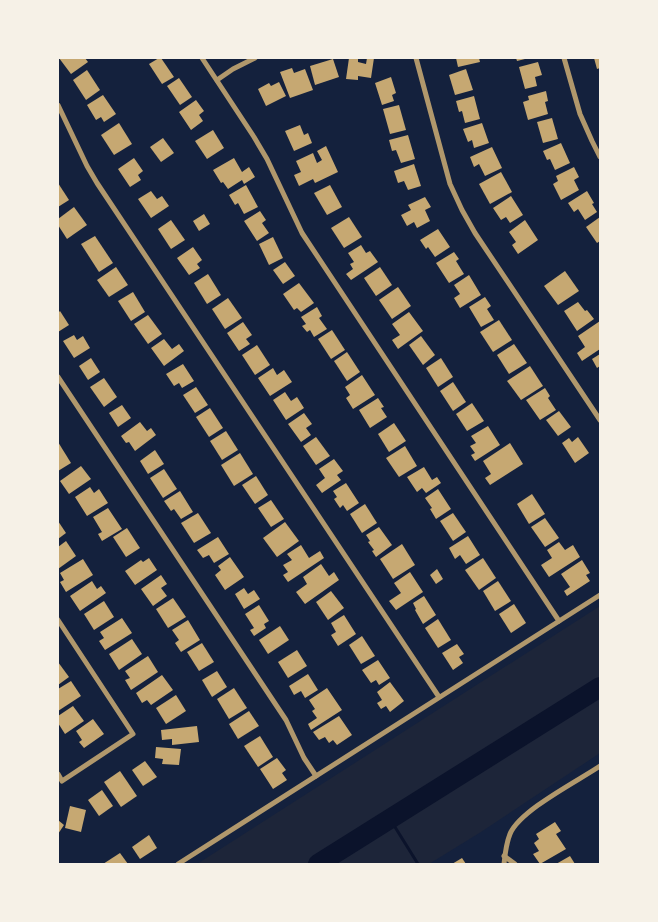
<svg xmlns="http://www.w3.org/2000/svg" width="658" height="922" font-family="'Noto Sans',sans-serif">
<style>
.green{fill:#1d2539}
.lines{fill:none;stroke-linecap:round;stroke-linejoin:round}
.stream{stroke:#0b132b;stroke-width:3}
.river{stroke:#0b132b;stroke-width:20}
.building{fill:#c6a872}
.minor{stroke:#b1986c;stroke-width:5}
</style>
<rect width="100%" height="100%" fill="#14213d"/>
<path class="green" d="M 600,606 L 600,753 L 481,832 L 429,864 L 197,864 Z"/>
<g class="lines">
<path class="stream" d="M 390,819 L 418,864"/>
<path class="river" d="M 318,864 L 600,687"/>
</g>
<g class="building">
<path d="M 59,58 L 85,58 L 88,62 L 71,74 Z"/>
<path d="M 159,58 L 161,58 L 174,77 L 162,84 L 149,64 Z"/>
<path d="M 349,58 L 358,58 L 358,62 L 366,64 L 367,58 L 374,58 L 371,78 L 358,76 L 358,80 L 346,79 Z"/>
<path d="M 456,58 L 479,58 L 480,62 L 458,67 Z"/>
<path d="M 516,58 L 529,58 L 517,61 Z"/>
<path d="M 594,58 L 600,58 L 600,68 L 597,69 Z"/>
<path d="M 333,59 L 339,77 L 315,85 L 310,66 Z"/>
<path d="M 538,62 L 542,75 L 535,77 L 537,86 L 525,89 L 519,67 Z"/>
<path d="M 292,68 L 294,73 L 305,69 L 313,90 L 290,98 L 280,72 Z"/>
<path d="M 466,69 L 473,90 L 455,95 L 449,75 Z"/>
<path d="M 87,70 L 100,90 L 86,100 L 73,80 Z"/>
<path d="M 391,77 L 396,93 L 392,95 L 394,101 L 382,105 L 375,83 Z"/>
<path d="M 179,78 L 192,97 L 180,105 L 167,86 Z"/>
<path d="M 279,82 L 286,96 L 266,106 L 258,89 L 269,83 L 271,86 Z"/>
<path d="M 546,91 L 548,101 L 545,102 L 548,114 L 528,120 L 523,102 L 529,100 L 528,96 Z"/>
<path d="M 103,95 L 116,114 L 104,122 L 101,117 L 96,120 L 87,105 Z"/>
<path d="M 474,96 L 480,119 L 465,123 L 462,111 L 459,112 L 456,101 Z"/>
<path d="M 196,100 L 204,111 L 199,115 L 203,121 L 191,130 L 179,112 Z"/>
<path d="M 399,105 L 406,130 L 390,134 L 383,109 Z"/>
<path d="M 552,118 L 558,139 L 543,143 L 537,122 Z"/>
<path d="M 119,123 L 132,144 L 114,155 L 101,135 Z"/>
<path d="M 482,123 L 489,143 L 474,148 L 472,140 L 468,142 L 463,129 Z"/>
<path d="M 300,125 L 304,135 L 308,133 L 312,143 L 294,151 L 285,131 Z"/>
<path d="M 213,130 L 224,148 L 207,159 L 195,141 Z"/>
<path d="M 408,135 L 415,159 L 401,163 L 396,150 L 392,151 L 389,140 Z"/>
<path d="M 163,138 L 174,153 L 161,162 L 150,147 Z"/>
<path d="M 561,143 L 570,163 L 555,170 L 550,159 L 547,160 L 543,151 Z"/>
<path d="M 326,146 L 338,172 L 315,183 L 313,179 L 299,186 L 294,175 L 301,172 L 296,161 L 313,153 L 317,163 L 322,160 L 317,151 Z"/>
<path d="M 492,147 L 502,168 L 485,176 L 479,164 L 474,167 L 470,157 Z"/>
<path d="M 134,158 L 143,171 L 138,175 L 141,180 L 130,187 L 118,169 Z"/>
<path d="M 234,158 L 242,172 L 249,167 L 255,177 L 244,184 L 242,180 L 228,189 L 223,182 L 221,183 L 213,170 Z"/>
<path d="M 414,164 L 421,186 L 408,190 L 404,181 L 398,183 L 394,171 Z"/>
<path d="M 574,167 L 579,177 L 574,180 L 579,190 L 561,200 L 553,184 L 558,181 L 556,176 Z"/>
<path d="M 501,172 L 512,192 L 490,204 L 479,184 Z"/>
<path d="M 58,183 L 69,200 L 58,207 Z"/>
<path d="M 246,185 L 258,207 L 244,214 L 238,203 L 235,205 L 229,195 Z"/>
<path d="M 330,185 L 342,207 L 327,215 L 314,193 Z"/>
<path d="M 151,191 L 157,199 L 162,196 L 169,206 L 151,218 L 138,199 Z"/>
<path d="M 587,191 L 594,203 L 592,204 L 597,212 L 585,220 L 578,209 L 574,212 L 568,203 Z"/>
<path d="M 511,196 L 523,215 L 510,223 L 506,217 L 501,220 L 493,208 Z"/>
<path d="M 425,197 L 431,207 L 425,210 L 430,221 L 417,228 L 414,222 L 407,226 L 401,215 L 411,210 L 408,205 Z"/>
<path d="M 74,207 L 87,225 L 67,239 L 58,225 L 58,219 Z"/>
<path d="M 260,211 L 266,220 L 262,223 L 269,233 L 257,241 L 244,221 Z"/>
<path d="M 204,214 L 210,224 L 199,231 L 193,221 Z"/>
<path d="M 349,217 L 362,237 L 344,248 L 331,228 Z"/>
<path d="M 600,217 L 600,241 L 597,243 L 586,227 Z"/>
<path d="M 171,220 L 185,240 L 171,249 L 158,229 Z"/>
<path d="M 525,220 L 538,240 L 518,254 L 512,245 L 516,242 L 509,232 Z"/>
<path d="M 438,229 L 450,247 L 435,257 L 428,247 L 426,249 L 420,240 Z"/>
<path d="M 95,236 L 113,263 L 99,272 L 81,244 Z"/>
<path d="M 273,237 L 283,258 L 269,265 L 259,244 Z"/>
<path d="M 361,245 L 366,253 L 370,251 L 378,262 L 351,280 L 346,274 L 353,269 L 350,264 L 354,262 L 348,253 Z"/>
<path d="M 193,247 L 202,260 L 197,264 L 200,268 L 189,275 L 177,258 Z"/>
<path d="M 454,252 L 459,259 L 456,261 L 464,274 L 449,283 L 436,263 Z"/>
<path d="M 285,262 L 295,276 L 283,284 L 273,270 Z"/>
<path d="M 116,267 L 128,285 L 109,297 L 97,280 Z"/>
<path d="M 380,267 L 392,285 L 376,296 L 364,278 Z"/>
<path d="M 565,271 L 579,291 L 558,305 L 544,286 Z"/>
<path d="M 208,274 L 221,295 L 207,304 L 194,283 Z"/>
<path d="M 469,275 L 481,295 L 460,308 L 454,298 L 460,294 L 454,285 Z"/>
<path d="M 299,283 L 314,303 L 301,312 L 297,308 L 294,310 L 283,294 Z"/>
<path d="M 398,287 L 411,306 L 392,319 L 379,300 Z"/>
<path d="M 133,292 L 145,312 L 131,321 L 118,301 Z"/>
<path d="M 485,297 L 491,306 L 487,309 L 494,320 L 481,327 L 469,307 Z"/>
<path d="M 228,298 L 242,318 L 225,329 L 212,309 Z"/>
<path d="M 578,302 L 585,311 L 587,310 L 594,319 L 577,331 L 564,311 Z"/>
<path d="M 317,307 L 322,316 L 319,318 L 327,329 L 314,337 L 310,330 L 307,332 L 302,326 L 306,324 L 301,317 Z"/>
<path d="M 60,311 L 69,325 L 58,332 L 58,313 Z"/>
<path d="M 409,312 L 423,331 L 398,349 L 392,340 L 400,335 L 392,324 Z"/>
<path d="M 148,315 L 162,334 L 148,344 L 134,324 Z"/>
<path d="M 499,320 L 512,340 L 493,352 L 480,332 Z"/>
<path d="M 600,321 L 600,349 L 582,361 L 577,353 L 585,347 L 578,336 Z"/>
<path d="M 243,322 L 252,335 L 246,339 L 250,344 L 239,351 L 227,333 Z"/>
<path d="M 332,330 L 345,350 L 331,359 L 318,339 Z"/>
<path d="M 74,335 L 77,340 L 83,336 L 90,348 L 74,358 L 63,341 Z"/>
<path d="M 421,336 L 435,355 L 423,365 L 409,345 Z"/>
<path d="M 164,339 L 172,349 L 179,344 L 184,351 L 164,366 L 151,348 Z"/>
<path d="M 514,344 L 527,363 L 509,374 L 497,355 Z"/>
<path d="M 257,345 L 270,365 L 255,375 L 242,355 Z"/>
<path d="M 347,352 L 360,372 L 347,381 L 334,361 Z"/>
<path d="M 600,354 L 600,366 L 597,368 L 592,359 Z"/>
<path d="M 91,358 L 100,372 L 88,380 L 79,366 Z"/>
<path d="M 441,358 L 453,377 L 438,387 L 426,368 Z"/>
<path d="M 183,364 L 194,381 L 182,388 L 179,383 L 174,386 L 166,374 Z"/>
<path d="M 530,366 L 543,386 L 521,400 L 507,381 Z"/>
<path d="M 273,368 L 277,375 L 284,370 L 292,382 L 270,396 L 258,378 Z"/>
<path d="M 362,375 L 375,395 L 353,409 L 346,398 L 350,395 L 345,387 Z"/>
<path d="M 104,378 L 117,397 L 104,407 L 90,387 Z"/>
<path d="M 453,382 L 466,402 L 453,411 L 440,391 Z"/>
<path d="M 196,387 L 208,405 L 195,413 L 183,395 Z"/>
<path d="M 545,388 L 550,396 L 548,398 L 556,410 L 540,420 L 526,400 Z"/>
<path d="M 285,392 L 291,401 L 297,397 L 304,408 L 286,420 L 273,400 Z"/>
<path d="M 378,398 L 384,407 L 381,408 L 387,417 L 370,428 L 359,410 Z"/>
<path d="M 472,403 L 484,421 L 467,431 L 456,414 Z"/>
<path d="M 122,405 L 131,418 L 118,427 L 109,413 Z"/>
<path d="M 210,408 L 223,428 L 209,437 L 196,417 Z"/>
<path d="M 559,411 L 571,427 L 558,436 L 546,420 Z"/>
<path d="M 304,413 L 312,424 L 306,428 L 311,435 L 301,442 L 288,424 Z"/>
<path d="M 140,422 L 147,431 L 151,428 L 156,435 L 135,451 L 129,442 L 126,443 L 121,436 Z"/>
<path d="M 394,423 L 406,441 L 389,452 L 378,434 Z"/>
<path d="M 488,426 L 500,445 L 475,461 L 471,455 L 475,453 L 470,446 L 476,443 L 471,436 Z"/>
<path d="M 226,431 L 238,450 L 222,460 L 210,441 Z"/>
<path d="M 316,437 L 330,456 L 316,465 L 303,446 Z"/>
<path d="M 578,437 L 589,453 L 575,463 L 562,443 L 569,438 L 572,442 Z"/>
<path d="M 58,442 L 71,463 L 58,471 Z"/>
<path d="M 510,443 L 523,464 L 490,485 L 485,478 L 491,474 L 483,461 Z"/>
<path d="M 405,446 L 417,466 L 399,477 L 386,458 Z"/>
<path d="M 155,450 L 164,464 L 148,474 L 140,461 Z"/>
<path d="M 240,453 L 253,474 L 234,486 L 221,465 Z"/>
<path d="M 334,459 L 343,471 L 337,475 L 341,480 L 322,493 L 316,485 L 325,478 L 319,469 Z"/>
<path d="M 81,466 L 91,479 L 69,494 L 60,481 Z"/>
<path d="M 424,467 L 432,480 L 437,477 L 441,483 L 426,493 L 422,488 L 417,492 L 407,477 Z"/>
<path d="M 164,469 L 177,489 L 163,498 L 150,478 Z"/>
<path d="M 256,476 L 268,495 L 255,504 L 242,485 Z"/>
<path d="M 346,483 L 359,503 L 347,511 L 343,505 L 340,508 L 334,499 L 337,497 L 333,491 Z"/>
<path d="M 90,487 L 94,493 L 99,489 L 108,503 L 87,516 L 75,497 Z"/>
<path d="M 438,489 L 451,509 L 436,519 L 430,509 L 432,508 L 425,498 Z"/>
<path d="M 180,491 L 193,512 L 181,519 L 174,509 L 171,511 L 164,501 Z"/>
<path d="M 532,494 L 545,514 L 529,524 L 517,504 Z"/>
<path d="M 271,500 L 284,519 L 271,527 L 258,508 Z"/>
<path d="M 365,504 L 377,523 L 362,533 L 350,514 Z"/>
<path d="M 108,508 L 122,529 L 102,541 L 98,534 L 102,532 L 93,517 Z"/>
<path d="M 198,513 L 211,533 L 194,543 L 181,523 Z"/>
<path d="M 453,513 L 466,532 L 453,541 L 440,521 Z"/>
<path d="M 545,518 L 559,538 L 545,547 L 531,527 Z"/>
<path d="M 58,521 L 66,533 L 58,539 Z"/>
<path d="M 285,522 L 299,541 L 277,557 L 263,538 Z"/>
<path d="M 379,527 L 392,545 L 376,557 L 372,551 L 374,550 L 368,542 L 370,541 L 366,535 Z"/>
<path d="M 127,528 L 140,548 L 126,557 L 113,537 Z"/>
<path d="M 468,536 L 480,555 L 466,564 L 460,555 L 455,559 L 449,548 Z"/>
<path d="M 218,537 L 229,554 L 214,563 L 209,555 L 203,558 L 197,550 Z"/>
<path d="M 66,541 L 76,556 L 58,569 L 58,547 Z"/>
<path d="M 559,542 L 565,550 L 573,545 L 580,557 L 549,577 L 541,565 L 552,558 L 547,550 Z"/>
<path d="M 402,544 L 415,565 L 393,579 L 380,559 Z"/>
<path d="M 301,545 L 309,558 L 320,551 L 324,558 L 288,582 L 283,575 L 288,572 L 283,565 L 292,560 L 287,554 Z"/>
<path d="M 230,557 L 244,577 L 225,590 L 215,575 L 221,570 L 218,566 Z"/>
<path d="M 149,558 L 157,570 L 135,585 L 125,571 L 141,560 L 143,562 Z"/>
<path d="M 483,558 L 496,578 L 479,590 L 465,570 Z"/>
<path d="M 83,559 L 93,575 L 66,592 L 60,582 L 64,580 L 60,573 Z"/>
<path d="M 582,560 L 590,573 L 586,575 L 590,581 L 567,596 L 564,591 L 570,587 L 561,574 Z"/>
<path d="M 321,564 L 329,576 L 334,572 L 339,580 L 305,604 L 296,592 L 307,584 L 303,577 Z"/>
<path d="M 437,569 L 443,579 L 436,584 L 430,575 Z"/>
<path d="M 410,572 L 423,592 L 396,610 L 389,601 L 401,593 L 394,583 Z"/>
<path d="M 161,575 L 167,584 L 161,588 L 167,596 L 153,606 L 141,589 Z"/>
<path d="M 92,581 L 97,589 L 101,586 L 106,593 L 80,611 L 70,596 Z"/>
<path d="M 498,581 L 511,601 L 495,611 L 483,591 Z"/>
<path d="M 244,588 L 248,594 L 254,590 L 260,599 L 244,609 L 235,594 Z"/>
<path d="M 331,591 L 344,608 L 328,620 L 316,602 Z"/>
<path d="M 424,596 L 436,615 L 423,624 L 415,610 L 416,609 L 413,603 Z"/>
<path d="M 173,598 L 186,617 L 168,628 L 156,609 Z"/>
<path d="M 104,601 L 114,617 L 94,630 L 84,614 Z"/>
<path d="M 514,604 L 526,623 L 511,633 L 499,614 Z"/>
<path d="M 259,605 L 269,621 L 264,624 L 266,628 L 254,636 L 250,630 L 254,628 L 245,614 Z"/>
<path d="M 344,615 L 356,634 L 338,646 L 331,635 L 336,632 L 331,623 Z"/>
<path d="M 122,618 L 132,633 L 105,650 L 99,641 L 104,638 L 100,632 Z"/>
<path d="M 438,619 L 451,640 L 438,648 L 425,628 Z"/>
<path d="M 188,620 L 200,640 L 181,652 L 175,643 L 179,640 L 172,630 Z"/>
<path d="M 280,626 L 289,640 L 268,654 L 259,640 Z"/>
<path d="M 362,636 L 375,656 L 361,664 L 349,645 Z"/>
<path d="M 132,639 L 142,654 L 119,670 L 109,654 Z"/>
<path d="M 202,643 L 214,662 L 199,671 L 187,652 Z"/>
<path d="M 457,644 L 464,654 L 459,657 L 463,663 L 453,670 L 442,653 Z"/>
<path d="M 297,650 L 307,666 L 288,678 L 278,662 Z"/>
<path d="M 148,656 L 158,672 L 131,690 L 125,680 L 130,678 L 125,671 Z"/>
<path d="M 378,660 L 390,678 L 379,685 L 376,680 L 371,683 L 362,670 Z"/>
<path d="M 58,662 L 69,677 L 58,685 Z"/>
<path d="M 217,671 L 227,687 L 212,697 L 202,680 Z"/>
<path d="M 308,674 L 318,690 L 305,698 L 301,691 L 294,695 L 289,686 Z"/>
<path d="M 162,675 L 173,690 L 151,705 L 147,700 L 142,703 L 136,693 Z"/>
<path d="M 71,681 L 81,696 L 58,711 L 58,689 Z"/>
<path d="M 390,682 L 404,701 L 390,712 L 386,706 L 381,709 L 377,703 L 382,700 L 377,692 Z"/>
<path d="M 234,688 L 247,708 L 229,719 L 217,699 Z"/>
<path d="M 327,688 L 342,710 L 311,730 L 308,724 L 317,718 L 312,711 L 315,709 L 309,700 Z"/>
<path d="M 176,695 L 186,711 L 166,724 L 156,708 Z"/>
<path d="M 73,706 L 84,721 L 65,734 L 58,723 L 58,716 Z"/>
<path d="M 249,711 L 259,726 L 238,739 L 229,724 Z"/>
<path d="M 339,716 L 352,735 L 337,745 L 333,740 L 329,743 L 325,737 L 319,740 L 313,732 Z"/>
<path d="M 93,719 L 104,734 L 84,748 L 79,742 L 82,740 L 76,731 Z"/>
<path d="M 197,726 L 199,742 L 172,745 L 172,739 L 162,740 L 161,730 Z"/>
<path d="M 260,736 L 273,757 L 258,767 L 244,746 Z"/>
<path d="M 156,747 L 181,749 L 179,765 L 162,764 L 163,759 L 155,758 Z"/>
<path d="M 277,758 L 286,770 L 282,773 L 287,780 L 273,789 L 260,769 Z"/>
<path d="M 145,761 L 157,777 L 143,786 L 132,770 Z"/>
<path d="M 120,771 L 137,796 L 121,807 L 104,782 Z"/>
<path d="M 102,790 L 113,806 L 99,816 L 88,800 Z"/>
<path d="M 70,806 L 86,810 L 81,832 L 65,828 Z"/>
<path d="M 58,820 L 64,825 L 58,834 Z"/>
<path d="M 555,822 L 561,831 L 556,834 L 566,849 L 540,864 L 533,854 L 539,851 L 534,843 L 539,839 L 536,834 Z"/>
<path d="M 149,835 L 157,848 L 140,859 L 132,847 Z"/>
<path d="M 120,853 L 128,864 L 103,864 Z"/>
<path d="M 570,856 L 575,864 L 556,864 Z"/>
<path d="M 462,858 L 466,864 L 452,864 Z"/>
</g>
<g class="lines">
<g class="minor">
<path d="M 202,58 L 254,137 L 267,159 L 302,233 L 559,621"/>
<path d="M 416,58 L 450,184 L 462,210 L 475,233 L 600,420"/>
<path d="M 564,58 L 580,114 L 592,141 L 600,157"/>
<path d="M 217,80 L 233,69 L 255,58"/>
<path d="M 58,105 L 87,166 L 97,183 L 439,697"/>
<path d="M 58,377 L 286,720 L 304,758 L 316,776"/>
<path d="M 58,620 L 133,734 L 62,781 L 58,774"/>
<path d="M 504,856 L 515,864"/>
<path d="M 178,864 L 600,595"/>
<path d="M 504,864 C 505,854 506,844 510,834 C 520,810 578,781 600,766"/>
</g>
</g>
<rect width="658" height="922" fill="none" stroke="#f6f1e7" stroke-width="118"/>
</svg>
